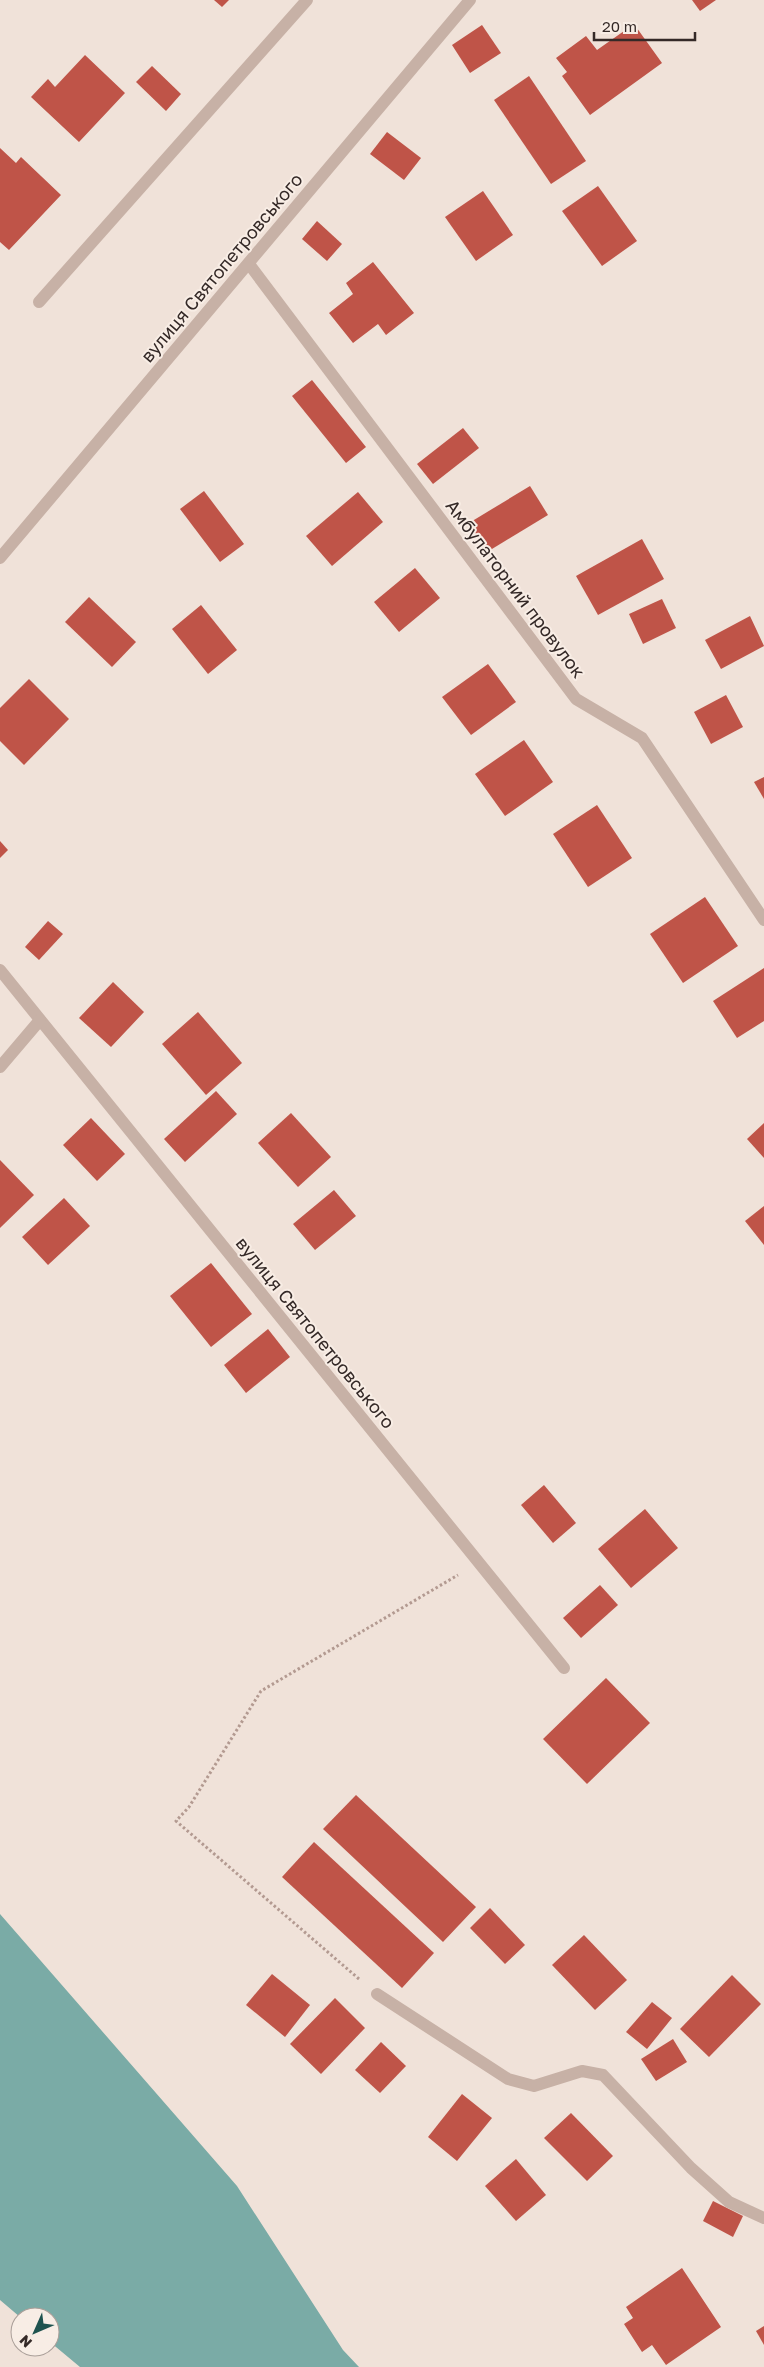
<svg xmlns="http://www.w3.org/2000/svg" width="764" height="2367" font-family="'Golos Text',sans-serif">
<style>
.water{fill:#7aaba6}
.building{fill:#bf5448}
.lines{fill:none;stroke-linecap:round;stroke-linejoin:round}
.path{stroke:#b39a91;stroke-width:3;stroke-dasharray:2.5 2.5;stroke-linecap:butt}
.minor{stroke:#c7b1a6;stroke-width:12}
.labels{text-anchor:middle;stroke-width:4;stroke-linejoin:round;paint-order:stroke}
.street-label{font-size:18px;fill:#342927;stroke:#f8ede5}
</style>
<rect width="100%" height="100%" fill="#f0e2d9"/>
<path class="water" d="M 0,1914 L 237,2186 L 343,2350 L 359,2367 L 80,2367 L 50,2342 L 50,2317 L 20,2317 L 0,2300 Z"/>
<g class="building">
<path d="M 214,0 L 229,0 L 222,7 Z"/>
<path d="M 692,0 L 716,0 L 700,11 Z"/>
<path d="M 634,24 L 662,63 L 590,115 L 562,76 L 567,72 L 556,58 L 586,36 L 597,50 Z"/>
<path d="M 482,25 L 501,53 L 470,73 L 452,45 Z"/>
<path d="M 85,55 L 125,93 L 79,142 L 31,97 L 48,79 L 55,87 Z"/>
<path d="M 152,66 L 181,94 L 166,111 L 136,82 Z"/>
<path d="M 529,76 L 586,161 L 551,184 L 494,100 Z"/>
<path d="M 387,132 L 421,158 L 404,180 L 370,154 Z"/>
<path d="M 0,148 L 16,163 L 21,157 L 61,195 L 9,250 L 0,242 Z"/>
<path d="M 598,186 L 637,241 L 602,266 L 562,211 Z"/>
<path d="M 483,191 L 513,235 L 476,261 L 445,217 Z"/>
<path d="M 317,221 L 342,244 L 327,261 L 302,239 Z"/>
<path d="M 373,262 L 414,313 L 386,335 L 378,324 L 353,343 L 329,313 L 353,294 L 346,283 Z"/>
<path d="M 312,380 L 366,447 L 346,463 L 292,396 Z"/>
<path d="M 463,428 L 479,448 L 433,484 L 417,464 Z"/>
<path d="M 530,486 L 548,515 L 487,552 L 469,523 Z"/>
<path d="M 204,491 L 244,544 L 220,562 L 180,509 Z"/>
<path d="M 358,492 L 383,522 L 332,566 L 306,536 Z"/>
<path d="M 642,539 L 664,579 L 598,615 L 576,576 Z"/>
<path d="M 415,568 L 440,598 L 399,632 L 374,602 Z"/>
<path d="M 89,597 L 136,642 L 112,667 L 65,622 Z"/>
<path d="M 662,599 L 676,628 L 643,644 L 629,614 Z"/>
<path d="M 201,605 L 237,650 L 208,674 L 172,629 Z"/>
<path d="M 750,616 L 764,646 L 721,669 L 705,640 Z"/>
<path d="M 488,664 L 516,702 L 471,735 L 442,697 Z"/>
<path d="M 29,679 L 69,719 L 24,765 L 0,741 L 0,708 Z"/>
<path d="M 726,695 L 743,727 L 711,744 L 694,712 Z"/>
<path d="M 524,740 L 553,782 L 505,816 L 475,774 Z"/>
<path d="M 764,777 L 764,799 L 754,782 Z"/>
<path d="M 597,805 L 632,858 L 588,887 L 553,834 Z"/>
<path d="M 0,841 L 8,850 L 0,858 Z"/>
<path d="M 705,897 L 738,946 L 683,983 L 650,934 Z"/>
<path d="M 48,921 L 63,934 L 39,960 L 25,947 Z"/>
<path d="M 764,968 L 764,1021 L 737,1038 L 713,1001 Z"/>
<path d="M 113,982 L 144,1012 L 111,1047 L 79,1018 Z"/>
<path d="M 198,1012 L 242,1063 L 206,1095 L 162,1044 Z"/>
<path d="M 216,1091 L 237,1114 L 185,1162 L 164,1139 Z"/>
<path d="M 291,1113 L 331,1157 L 298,1187 L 258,1143 Z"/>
<path d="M 91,1118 L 125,1154 L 97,1181 L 63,1145 Z"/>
<path d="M 764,1123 L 764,1158 L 747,1139 Z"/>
<path d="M 0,1160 L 34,1195 L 0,1228 Z"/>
<path d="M 334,1190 L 356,1216 L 315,1250 L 293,1224 Z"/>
<path d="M 64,1198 L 90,1226 L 48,1265 L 22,1237 Z"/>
<path d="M 764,1206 L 764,1245 L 745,1221 Z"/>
<path d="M 211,1263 L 252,1314 L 211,1347 L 170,1296 Z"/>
<path d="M 268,1329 L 290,1357 L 246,1393 L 224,1365 Z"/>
<path d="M 544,1485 L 576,1523 L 553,1543 L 521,1505 Z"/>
<path d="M 645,1509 L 678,1548 L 631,1588 L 598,1549 Z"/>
<path d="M 600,1585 L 618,1605 L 581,1638 L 563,1618 Z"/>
<path d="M 606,1678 L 650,1723 L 587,1784 L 543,1739 Z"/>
<path d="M 356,1795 L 476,1907 L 443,1942 L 323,1829 Z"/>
<path d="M 314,1842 L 434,1953 L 402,1988 L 282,1877 Z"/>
<path d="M 490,1908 L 525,1945 L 505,1964 L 470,1928 Z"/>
<path d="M 584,1935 L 627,1980 L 595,2010 L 552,1965 Z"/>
<path d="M 272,1974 L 310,2005 L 285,2037 L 246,2005 Z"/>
<path d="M 732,1975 L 761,2004 L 709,2057 L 680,2029 Z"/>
<path d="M 335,1998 L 365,2028 L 321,2074 L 290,2044 Z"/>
<path d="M 652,2002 L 672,2018 L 647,2049 L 626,2032 Z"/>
<path d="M 673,2039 L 687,2062 L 656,2081 L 641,2059 Z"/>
<path d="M 381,2042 L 406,2066 L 380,2093 L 355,2070 Z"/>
<path d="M 462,2094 L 492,2118 L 457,2161 L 428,2137 Z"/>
<path d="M 571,2113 L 613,2156 L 587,2181 L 544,2138 Z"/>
<path d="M 516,2159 L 546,2195 L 516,2221 L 485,2186 Z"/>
<path d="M 713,2201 L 743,2216 L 733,2237 L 703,2221 Z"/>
<path d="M 682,2268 L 721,2327 L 666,2365 L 652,2345 L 642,2352 L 624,2324 L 633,2318 L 626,2307 Z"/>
<path d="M 764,2326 L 764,2345 L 756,2331 Z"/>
</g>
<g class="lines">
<path class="path" d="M 359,1979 L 176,1821 L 189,1807 L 261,1691 L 458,1575"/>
<g class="minor">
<path d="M 249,264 L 576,699 L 642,738 L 764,920"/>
<path d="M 39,302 L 307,0"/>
<path d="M 0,558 L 470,0"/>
<path d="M 0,970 L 564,1668"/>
<path d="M 0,1067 L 40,1020"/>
<path d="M 377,1994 L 508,2079 L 534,2086 L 582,2071 L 603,2075 L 691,2168 L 729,2202 L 764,2218"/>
</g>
</g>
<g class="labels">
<g class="street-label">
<text transform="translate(222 268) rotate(-50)" y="6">вулиця Святопетровського</text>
<text transform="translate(515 589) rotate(53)" y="6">Амбулаторний провулок</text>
<text transform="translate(315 1333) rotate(51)" y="6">вулиця Святопетровського</text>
</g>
</g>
<g transform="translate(35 2332) rotate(225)"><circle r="24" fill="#f8ede5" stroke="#aa9f99"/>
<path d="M0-4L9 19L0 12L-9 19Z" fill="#1f534f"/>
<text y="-8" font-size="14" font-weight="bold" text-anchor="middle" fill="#342927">N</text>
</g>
<path d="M594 32v8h101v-8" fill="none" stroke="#342927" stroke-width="2.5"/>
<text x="602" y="32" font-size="15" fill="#342927" stroke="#f8ede5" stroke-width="4" paint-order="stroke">20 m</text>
</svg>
